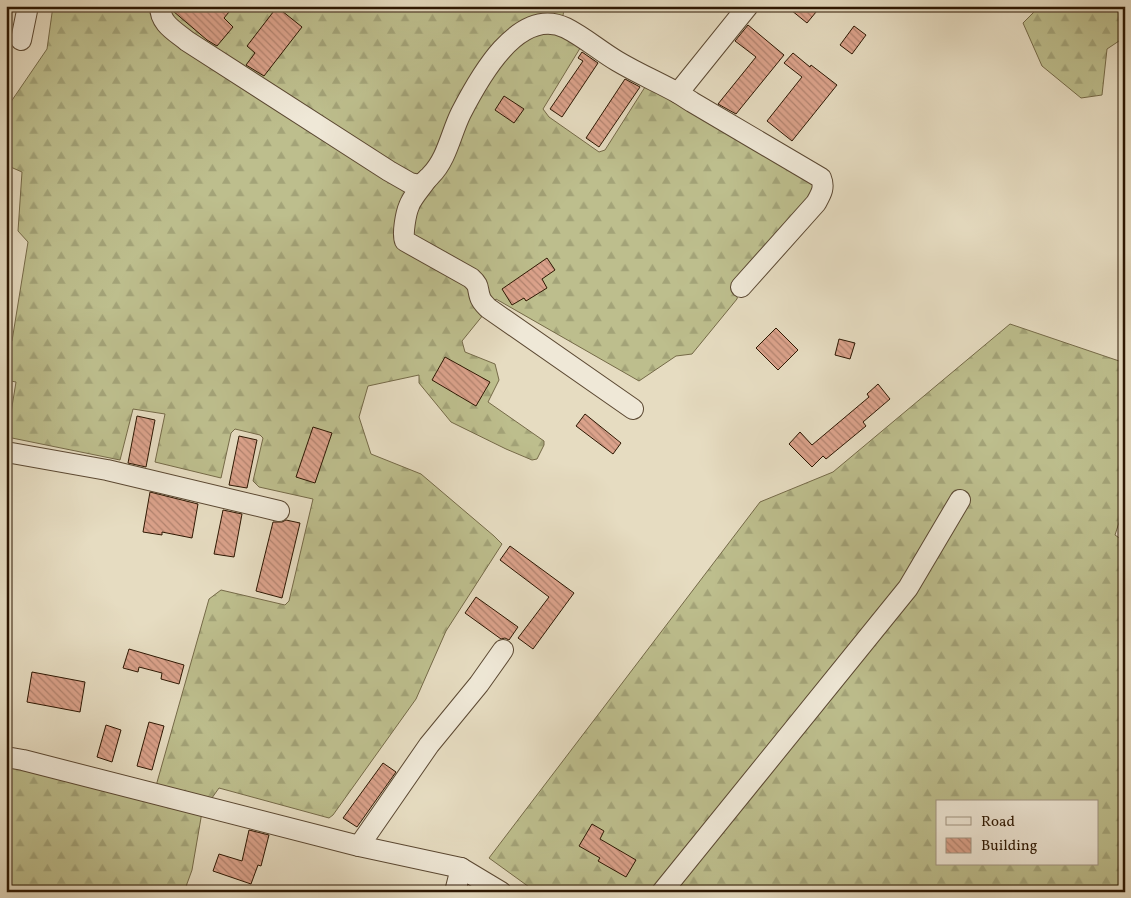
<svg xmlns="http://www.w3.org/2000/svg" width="1131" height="898" font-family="Vollkorn,serif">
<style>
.forest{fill:url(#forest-firs);stroke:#756a48;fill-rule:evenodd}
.building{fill:url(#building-back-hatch);stroke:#2d1702}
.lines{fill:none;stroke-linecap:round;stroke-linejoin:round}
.minor-casing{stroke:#5b4832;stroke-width:22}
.minor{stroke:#efe8d7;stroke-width:20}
</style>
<defs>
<pattern id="forest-firs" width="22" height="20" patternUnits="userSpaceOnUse" patternTransform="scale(1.25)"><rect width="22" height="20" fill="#bdbe8d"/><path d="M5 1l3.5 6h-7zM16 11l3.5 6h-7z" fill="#a3a378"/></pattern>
<pattern id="building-back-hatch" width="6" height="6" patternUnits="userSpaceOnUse" patternTransform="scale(1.25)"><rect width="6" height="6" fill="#dba28b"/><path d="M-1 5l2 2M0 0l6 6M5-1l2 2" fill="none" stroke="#b2836f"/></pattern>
</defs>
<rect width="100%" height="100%" fill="#e6dcc1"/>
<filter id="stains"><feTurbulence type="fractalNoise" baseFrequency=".004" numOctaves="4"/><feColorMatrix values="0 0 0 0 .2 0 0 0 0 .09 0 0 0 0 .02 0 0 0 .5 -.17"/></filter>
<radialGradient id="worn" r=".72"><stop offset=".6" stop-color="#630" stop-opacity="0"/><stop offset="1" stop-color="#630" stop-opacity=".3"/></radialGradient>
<g class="forest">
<path d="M 53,6 L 565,6 L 559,33 L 582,45 L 543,109 L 549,117 L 599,152 L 605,150 L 645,87 L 653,85 L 820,187 L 739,286 L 737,299 L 692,354 L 676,356 L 639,381 L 496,299 L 462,341 L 465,352 L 495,364 L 499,380 L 488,402 L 544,441 L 544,445 L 537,459 L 532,460 L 506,449 L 451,422 L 419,383 L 419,375 L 368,386 L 359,417 L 371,454 L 421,474 L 494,536 L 502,544 L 446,631 L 416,699 L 333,815 L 329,818 L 219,788 L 202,812 L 192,870 L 184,892 L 6,892 L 6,762 L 152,800 L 209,599 L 221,590 L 285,605 L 289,601 L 313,499 L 259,487 L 253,481 L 263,438 L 260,435 L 235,429 L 231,433 L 221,478 L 155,462 L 165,414 L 133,409 L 120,460 L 7,437 L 16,382 L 6,380 L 6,341 L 12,341 L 28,242 L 18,231 L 22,172 L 6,165 L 6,109 L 47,49 Z"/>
<path d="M 1040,6 L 1125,6 L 1125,37 L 1107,49 L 1102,95 L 1081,98 L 1042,66 L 1023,23 Z"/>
<path d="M 1010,324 L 1125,363 L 1125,504 L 1115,535 L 1125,542 L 1125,892 L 536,892 L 489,858 L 760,502 L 833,472 ZM 937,802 L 1097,802 L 1097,864 L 937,864 Z"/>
</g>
<g class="building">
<path d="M 172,6 L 234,6 L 224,18 L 233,27 L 217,46 L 207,40 L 173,11 Z"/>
<path d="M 786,6 L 821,6 L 807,23 Z"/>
<path d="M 277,7 L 302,27 L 264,76 L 246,65 L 255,53 L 247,46 Z"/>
<path d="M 748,25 L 784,55 L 736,114 L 718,104 L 756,57 L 735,41 Z"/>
<path d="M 854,26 L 866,35 L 852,54 L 840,45 Z"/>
<path d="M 582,52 L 598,63 L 562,117 L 550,109 L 583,61 L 578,58 Z"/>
<path d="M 793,53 L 810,67 L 811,65 L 837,85 L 792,141 L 767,121 L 802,77 L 784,63 Z"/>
<path d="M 625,79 L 640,87 L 599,147 L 586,138 Z"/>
<path d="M 504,96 L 524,109 L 514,123 L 495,110 Z"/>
<path d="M 547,258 L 555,270 L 542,279 L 547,288 L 526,301 L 524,298 L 512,305 L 502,289 Z"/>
<path d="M 776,328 L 798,350 L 778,370 L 756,348 Z"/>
<path d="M 839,339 L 855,343 L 850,359 L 835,355 Z"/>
<path d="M 445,357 L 490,382 L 476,406 L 432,380 Z"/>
<path d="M 878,384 L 890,399 L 863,422 L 866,426 L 826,459 L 823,456 L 812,467 L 789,444 L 800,432 L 812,445 L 869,397 L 867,394 Z"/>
<path d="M 585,414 L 621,443 L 613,454 L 576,426 Z"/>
<path d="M 137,416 L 155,420 L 146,467 L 128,463 Z"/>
<path d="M 313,427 L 332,433 L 315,483 L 296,477 Z"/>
<path d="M 239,436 L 257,440 L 247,488 L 229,485 Z"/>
<path d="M 150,492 L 198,504 L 192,538 L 162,532 L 162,535 L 143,532 Z"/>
<path d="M 223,510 L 242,514 L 234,557 L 214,554 Z"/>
<path d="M 286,520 L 300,523 L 282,598 L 256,591 L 273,522 L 282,522 Z"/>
<path d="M 510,546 L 574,593 L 533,649 L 518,638 L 549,597 L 500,560 Z"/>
<path d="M 476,597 L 518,627 L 509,640 L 505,638 L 501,639 L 465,613 Z"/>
<path d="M 129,649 L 184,665 L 179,684 L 161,679 L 162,673 L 139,667 L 138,672 L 123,668 Z"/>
<path d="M 32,672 L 85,682 L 80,712 L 27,702 Z"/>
<path d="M 149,722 L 164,726 L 152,770 L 137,766 Z"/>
<path d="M 106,725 L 121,730 L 112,762 L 97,757 Z"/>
<path d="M 383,763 L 396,772 L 357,827 L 343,818 Z"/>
<path d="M 592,824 L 604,831 L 600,839 L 636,860 L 626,877 L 598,861 L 600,858 L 579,846 Z"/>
<path d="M 249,830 L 269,835 L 261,866 L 258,865 L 251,884 L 213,871 L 219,854 L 242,861 Z"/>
</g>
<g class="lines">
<defs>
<g id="minor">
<path d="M 160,6 C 160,24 175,31 187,41 L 389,171 L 410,183 L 420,185 C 424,182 428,179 431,175 C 447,159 451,133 461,113 C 478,80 518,5 566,28 C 584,37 600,51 617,61 C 637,73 658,82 678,93 L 748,6"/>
<path d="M 21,40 L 28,6"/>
<path d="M 678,93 L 692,102 L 821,178 C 825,188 821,194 816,203 L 741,287"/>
<path d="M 427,179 C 422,187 412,197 409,206 C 406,213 402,234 405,241 L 471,278 C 480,286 477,288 480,297 C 481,301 485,305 488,308 L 633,409"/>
<path d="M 6,452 L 107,470 L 279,511"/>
<path d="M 6,757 L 23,760 L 359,846 L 461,868 L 501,892"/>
<path d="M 359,846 L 429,745 L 479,684 L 503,650"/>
<path d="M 455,892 L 461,868"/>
<path d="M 662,892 L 908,588 L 960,500"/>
</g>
</defs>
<use href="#minor" class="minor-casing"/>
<use href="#minor" class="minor"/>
</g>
<rect width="1131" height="898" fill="none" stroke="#e6dcc1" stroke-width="25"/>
<rect x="8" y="8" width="1116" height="883" fill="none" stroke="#2d1702" stroke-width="2.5"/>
<rect x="12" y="12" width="1106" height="873" fill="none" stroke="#2d1702"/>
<rect x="936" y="800" width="162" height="65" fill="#efe8d7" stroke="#a19482"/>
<rect x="946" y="817" width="25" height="8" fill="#efe8d7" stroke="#a19482"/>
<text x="981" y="826" font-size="15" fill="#2d1702">Road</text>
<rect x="946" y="838" width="25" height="15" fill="url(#building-back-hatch)" stroke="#a19482"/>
<text x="981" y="850" font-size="15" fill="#2d1702">Building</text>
<rect width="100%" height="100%" filter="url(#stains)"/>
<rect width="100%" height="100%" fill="url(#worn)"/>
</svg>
